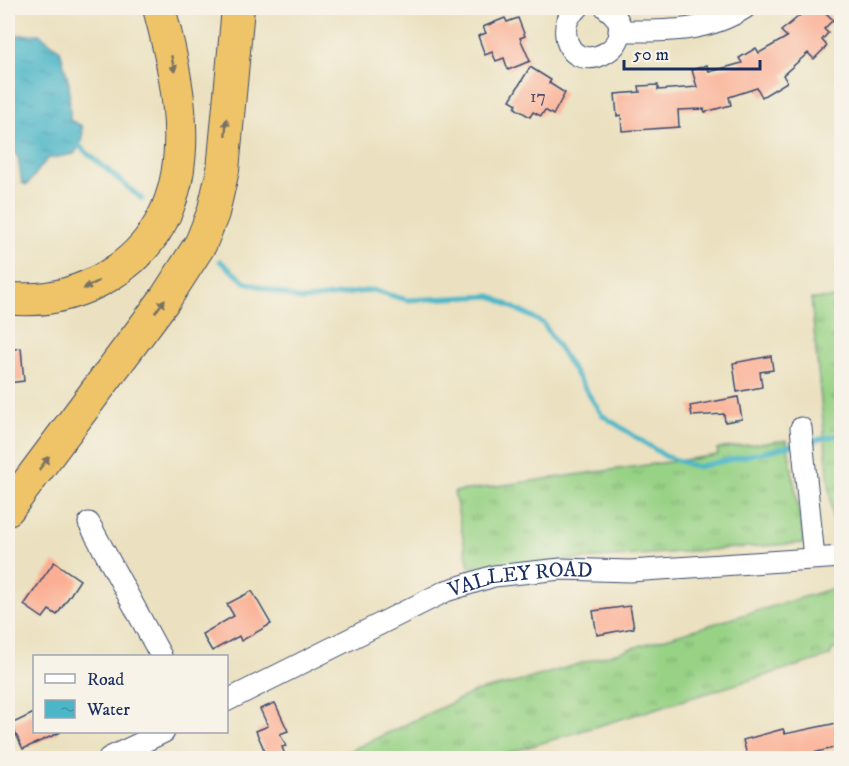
<svg xmlns="http://www.w3.org/2000/svg" width="849" height="766" font-family="'IM FELL DW Pica',serif">
<style>
.grass{fill:url(#grass-tufts);stroke:#5a8072;stroke-width:1.5}
.water{fill:url(#water-ripples);stroke:#337293;stroke-width:1.5}
.lines{fill:none;stroke-linecap:round;stroke-linejoin:round}
.stream{stroke:#4bb6c8;stroke-width:5}
.building{fill:#fbae93}
.minor-casing{stroke:#3a4a6d;stroke-width:23}
.highway-casing{stroke:#3a4a6d;stroke-width:34}
.minor{stroke:#fff;stroke-width:21}
.highway{stroke:#efc469;stroke-width:32}
.oneway{fill:#7a7263}
.labels{text-anchor:middle;stroke-width:6;stroke-linejoin:round;paint-order:stroke}
.number-label{font-size:18px;fill:#534f6b}
.street-label{font-size:21px;fill:#1b2f5e;stroke:#f7f3e8}
</style>
<defs>
<pattern id="grass-tufts" width="24" height="20" patternUnits="userSpaceOnUse" patternTransform="scale(1.5)"><rect width="24" height="20" fill="#98d285"/><path d="M3 7l-1-3M5 7V3M7 7l1-3M15 17l-1-3M17 17v-4M19 17l1-3" fill="none" stroke="#7bab70"/></pattern>
<pattern id="water-ripples" width="26" height="14" patternUnits="userSpaceOnUse" patternTransform="scale(1.5)"><rect width="26" height="14" fill="#4bb6c8"/><path d="M2 4q2-2 4 0t4 0M15 11q2-2 4 0t4 0" fill="none" stroke="#3e94a6"/></pattern>
</defs>
<rect width="100%" height="100%" fill="#f7f3e8"/>
<filter id="ink" filterUnits="userSpaceOnUse"><feTurbulence type="fractalNoise" baseFrequency=".0167" numOctaves="2"/><feDisplacementMap in="SourceGraphic" scale="12" xChannelSelector="R" yChannelSelector="G"/><feConvolveMatrix kernelMatrix="1 2 1 2 8 2 1 2 1" color-interpolation-filters="sRGB"/></filter>
<filter id="wash" filterUnits="userSpaceOnUse"><feTurbulence type="fractalNoise" baseFrequency=".008" numOctaves="4" result="noise"/><feDisplacementMap in="SourceGraphic" scale="24" xChannelSelector="R" yChannelSelector="G"/><feGaussianBlur stdDeviation="1.35" result="paint"/><feColorMatrix in="noise" values="0 0 0 0 0 0 0 0 0 0 0 0 0 0 0 0 0 1.4 0 .05"/><feComposite in="paint" operator="in"/></filter>
<g filter="url(#wash)">
<rect width="100%" height="100%" fill="#ebe1c0"/>
<g class="grass">
<path d="M 841,298 L 842,543 L 835,544 L 811,299 Z"/>
<path d="M 787,440 L 804,543 L 469,567 L 454,492 L 718,455 L 717,449 Z"/>
<path d="M 841,586 L 841,647 L 832,650 L 830,656 L 492,758 L 335,758 L 474,692 L 518,682 Z"/>
</g>
<path class="water" d="M 39,34 L 60,50 L 69,84 L 70,120 L 82,126 L 83,139 L 74,154 L 47,159 L 27,185 L 22,183 L 18,157 L 8,146 L 8,36 Z"/>
<g class="lines">
<g class="stream">
<path d="M 79,146 L 142,199"/>
<path d="M 220,261 L 245,282 L 302,300 L 373,290 L 407,300 L 491,296 L 543,323 L 602,415 L 665,456 L 697,467 L 799,444"/>
<path d="M 808,442 L 842,434"/>
</g>
</g>
<g id="blocks">
<g class="building">
<path d="M 809,8 L 821,8 L 833,20 L 824,29 L 828,33 L 822,40 L 827,46 L 814,59 L 808,53 L 783,75 L 787,82 L 762,97 L 757,88 L 729,97 L 731,105 L 705,112 L 704,109 L 678,110 L 679,127 L 622,131 L 621,115 L 617,116 L 615,94 L 640,92 L 639,86 L 658,85 L 658,90 L 697,87 L 692,70 L 707,65 L 709,72 L 742,63 L 739,58 L 756,48 L 759,53 L 787,37 L 781,31 Z"/>
<path d="M 505,18 L 507,22 L 518,18 L 525,36 L 520,38 L 530,61 L 508,70 L 504,58 L 496,61 L 492,52 L 485,55 L 478,36 L 486,33 L 483,27 Z"/>
<path d="M 530,67 L 551,80 L 549,83 L 565,93 L 553,115 L 545,110 L 541,116 L 533,112 L 530,117 L 515,108 L 517,104 L 510,100 Z"/>
<path d="M 21,348 L 24,381 L 8,383 L 8,350 Z"/>
<path d="M 771,356 L 773,370 L 760,372 L 762,387 L 737,392 L 733,363 Z"/>
<path d="M 738,397 L 742,419 L 725,422 L 724,414 L 692,416 L 690,406 Z"/>
<path d="M 54,562 L 80,580 L 57,615 L 49,610 L 43,618 L 24,605 Z"/>
<path d="M 252,591 L 271,624 L 241,641 L 239,636 L 212,651 L 202,634 L 234,616 L 227,604 Z"/>
<path d="M 630,606 L 634,628 L 597,635 L 593,611 Z"/>
<path d="M 275,703 L 288,731 L 280,734 L 286,746 L 282,747 L 285,755 L 272,759 L 270,753 L 266,754 L 256,731 L 268,726 L 260,709 Z"/>
<path d="M 34,713 L 34,732 L 61,732 L 23,749 L 11,724 Z"/>
<path d="M 842,722 L 842,746 L 788,759 L 776,759 L 775,755 L 748,759 L 743,740 L 783,729 L 785,734 Z"/>
</g>
</g>
</g>
<g filter="url(#ink)">
<use href="#blocks" fill-opacity="0" stroke="#3a4a6d" stroke-width="1.5"/>
<g class="lines">
<defs>
<g id="minor">
<path d="M 578,8 C 569,14 564,24 566,36 C 574,85 652,40 606,8"/>
<path d="M 619,31 C 664,31 706,33 745,8"/>
<path d="M 801,428 L 814,558"/>
<path d="M 89,523 L 161,656"/>
<path id="s1" d="M 226,701 L 446,591 L 494,576 L 561,569 L 630,571 L 842,557"/>
<path d="M 109,758 L 164,732"/>
</g>
<g id="highway">
<path d="M 8,298 C 44,303 77,294 108,276 C 206,217 184,101 159,8"/>
<path d="M 8,509 L 165,299 L 201,243 L 213,213 L 223,170 L 238,8"/>
</g>
</defs>
<use href="#minor" class="minor-casing"/>
<use href="#highway" class="highway-casing"/>
<use href="#minor" class="minor"/>
<use href="#highway" class="highway"/>
</g>
<defs><path id="oneway-solid" d="M-6-.8H1V-3.2L6.5 0L1 3.2V.8H-6Z" transform="scale(1.5)"/></defs>
<g class="oneway">
<use href="#oneway-solid" transform="translate(173 64) rotate(79)"/>
<use href="#oneway-solid" transform="translate(226 127) rotate(-86)"/>
<use href="#oneway-solid" transform="translate(91 285) rotate(153)"/>
<use href="#oneway-solid" transform="translate(160 306) rotate(-54)"/>
<use href="#oneway-solid" transform="translate(44 463) rotate(-53)"/>
</g>
</g>
<g class="labels">
<g class="number-label">
<text x="538" y="102">17</text>
</g>
<g class="street-label">
<text dy="7" stroke="none"><textPath href="#s1" startOffset="322">VALLEY ROAD</textPath></text>
</g>
</g>
<rect width="849" height="766" fill="none" stroke="#f7f3e8" stroke-width="30"/>
<rect x="33" y="655" width="195" height="78" fill="#f7f3e8" stroke="#9fa5b1" stroke-width="1.5"/>
<rect x="45" y="674" width="30" height="9" fill="#ffffff" stroke="#9fa5b1" stroke-width="1.5"/>
<text x="87" y="685" font-size="18" fill="#1b2f5e">Road</text>
<rect x="45" y="700" width="30" height="18" fill="url(#water-ripples)" stroke="#9fa5b1" stroke-width="1.5"/>
<text x="87" y="715" font-size="18" fill="#1b2f5e">Water</text>
<path d="M624 60v9h136v-9" fill="none" stroke="#1b2f5e" stroke-width="3"/>
<text x="633" y="60" font-size="18" fill="#1b2f5e" stroke="#f7f3e8" stroke-width="4.5" paint-order="stroke">50 m</text>
</svg>
